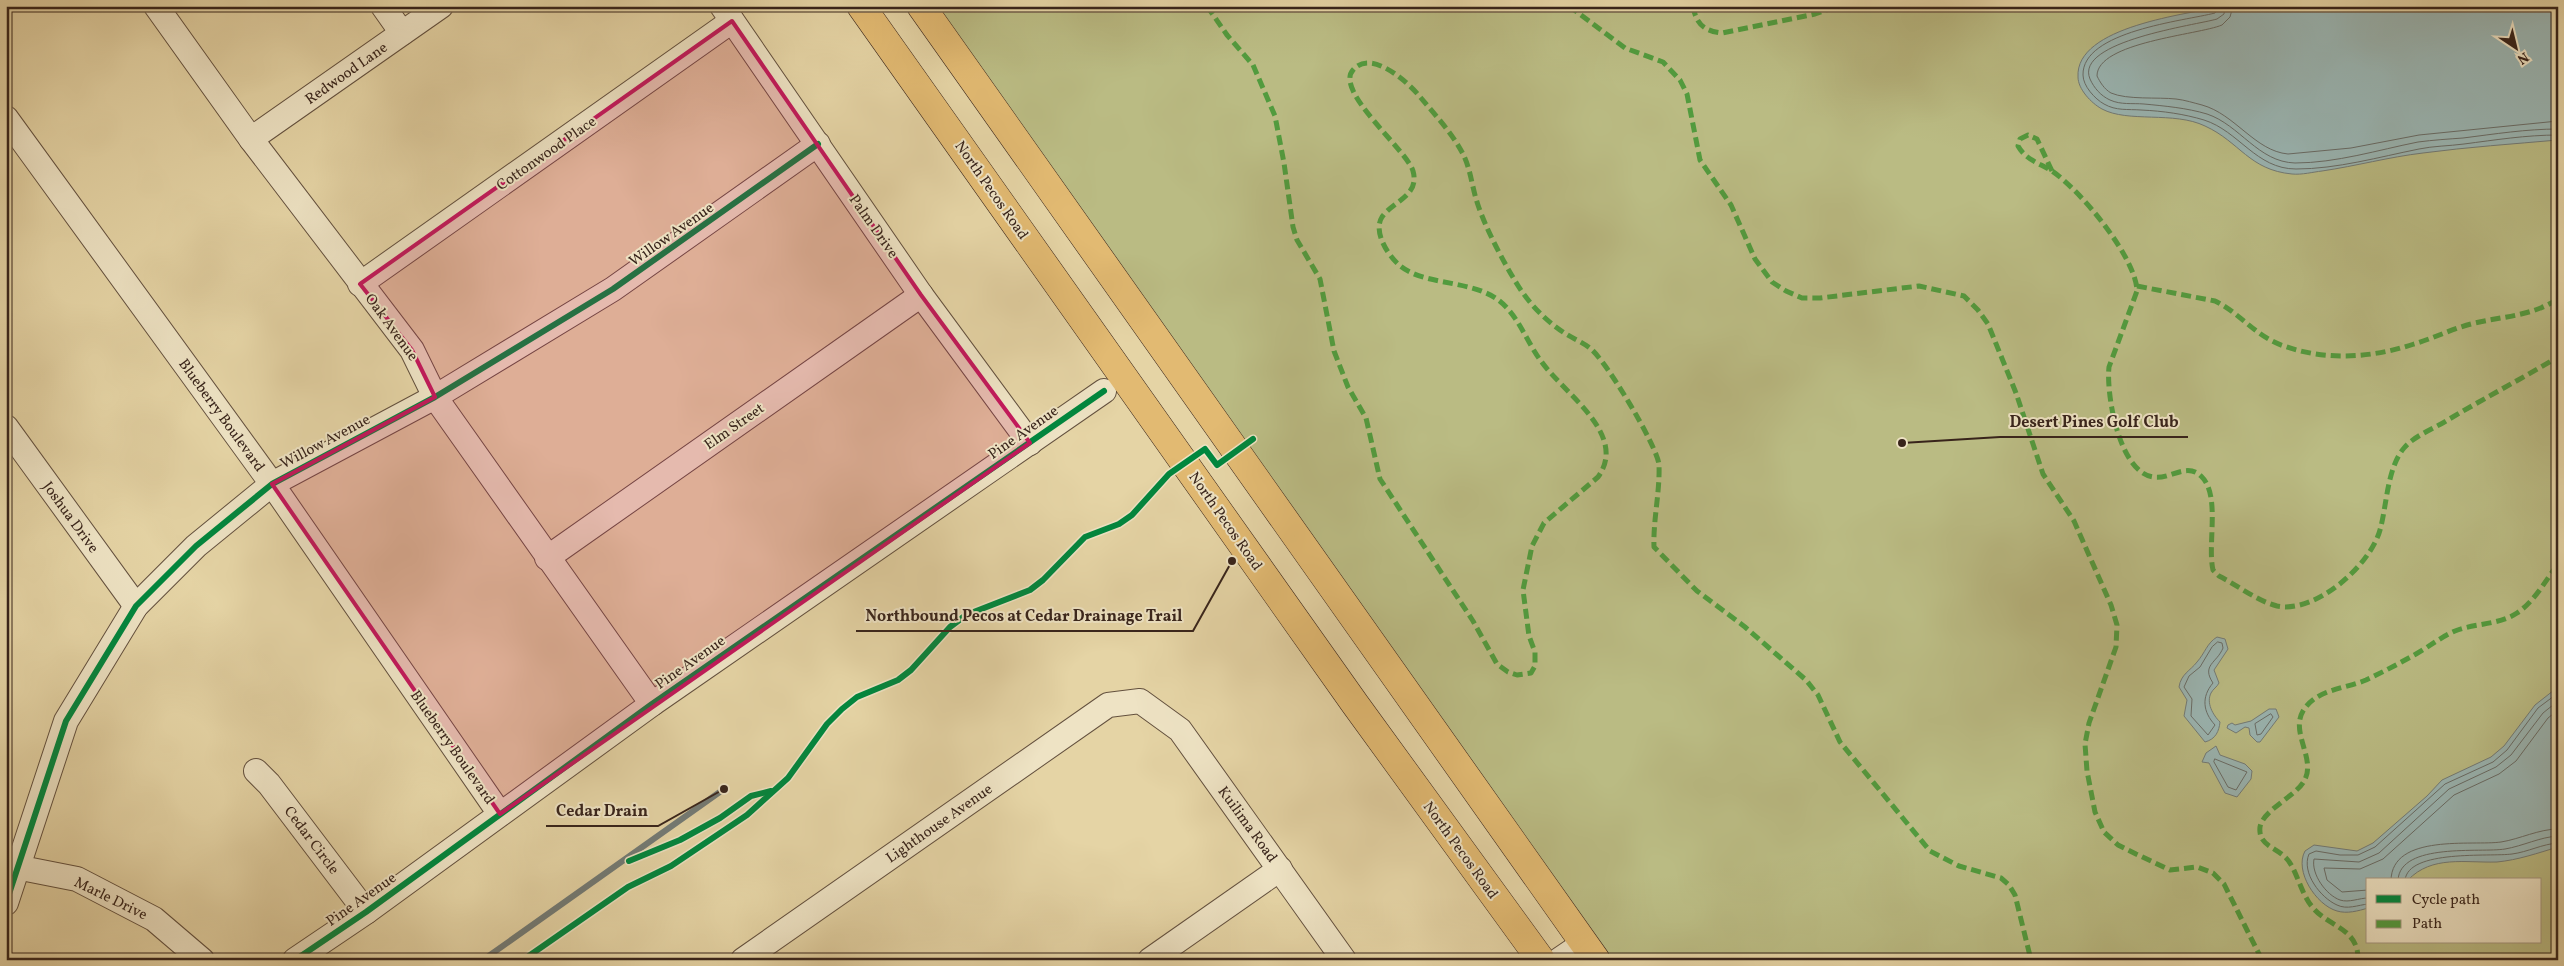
<svg xmlns="http://www.w3.org/2000/svg" width="2564" height="966" font-family="Vollkorn,serif">
<style>
.green{fill:#babb83;stroke:#79704f;fill-rule:evenodd}
.water{fill:#9ab5b2;stroke:#737b76}
.lines{fill:none;stroke-linecap:round;stroke-linejoin:round}
.shore{stroke:#696c66;stroke-width:1}
.stream{stroke:#737b76;stroke-width:6}
.minor-casing{stroke:#63503e;stroke-width:26}
.major-casing{stroke:#38241b;stroke-width:29}
.minor{stroke:#eee3c4;stroke-width:24}
.major{stroke:#e2ba72;stroke-width:28}
.quiet{stroke:#529b3e;stroke-width:5;stroke-dasharray:10 5;stroke-linecap:butt}
.cycleway-casing{stroke:#eee3c4;stroke-width:9}
.cycleway{stroke:#00873e;stroke-width:6}
.marked{fill:#c2185b;fill-opacity:0.2;stroke:#c2185b;stroke-width:4;stroke-linejoin:round}
.labels{text-anchor:middle;stroke-width:4;stroke-linejoin:round;paint-order:stroke}
.street-label{font-size:15px;fill:#38241b;stroke:#eee3c4}
.leader{fill:none;stroke:#38241b;stroke-width:2}
.callout-dot{fill:#38241b;stroke:#eee3c4;stroke-width:2}
.callout-label{font-size:16px;text-anchor:middle;font-weight:bold;fill:#38241b;stroke:#eee3c4;stroke-width:4;stroke-linejoin:round;paint-order:stroke}
</style>
<rect width="100%" height="100%" fill="#e5d4a5"/>
<filter id="stains"><feTurbulence type="fractalNoise" baseFrequency=".004" numOctaves="4"/><feColorMatrix values="0 0 0 0 .2 0 0 0 0 .09 0 0 0 0 .02 0 0 0 .5 -.17"/></filter>
<radialGradient id="worn" r=".72"><stop offset=".6" stop-color="#630" stop-opacity="0"/><stop offset="1" stop-color="#630" stop-opacity=".3"/></radialGradient>
<path class="green" d="M 937,6 L 2558,6 L 2558,960 L 1612,960 ZM 2368,880 L 2540,880 L 2540,942 L 2368,942 Z"/>
<g class="water">
<path d="M 2224,6 L 2558,6 L 2558,140 C 2513,144 2468,147 2423,153 C 2389,157 2356,166 2322,171 C 2313,172 2302,175 2292,174 C 2249,170 2240,142 2205,126 C 2174,111 2128,123 2102,109 C 2091,103 2078,89 2078,77 C 2075,26 2189,14 2224,6 Z"/>
<path d="M 2217,637 L 2225,639 L 2228,649 L 2214,670 L 2219,683 C 2217,687 2213,689 2211,693 C 2206,703 2213,715 2220,722 C 2219,731 2216,739 2205,742 L 2184,716 L 2187,700 L 2179,687 C 2181,674 2190,671 2197,662 C 2205,653 2207,643 2217,637 Z"/>
<path d="M 2558,687 L 2558,847 C 2538,853 2518,860 2497,862 C 2465,863 2432,855 2408,880 L 2368,880 L 2368,908 C 2358,911 2347,914 2337,911 C 2316,905 2294,871 2305,851 L 2314,845 L 2357,851 L 2373,843 L 2427,796 L 2442,780 L 2491,757 L 2504,746 L 2535,705 Z"/>
<path d="M 2269,709 L 2276,709 L 2279,717 L 2260,742 L 2257,742 L 2250,735 L 2249,728 L 2245,727 L 2236,733 L 2227,728 L 2228,725 L 2232,723 L 2235,725 L 2251,721 Z"/>
<path d="M 2216,746 L 2220,755 L 2245,764 L 2252,771 L 2251,779 L 2237,797 L 2225,793 L 2209,763 L 2202,762 L 2206,753 Z"/>
</g>
<g class="lines">
<g class="shore">
<path d="M 2219,6 L 2215,13 C 2184,21 2082,31 2083,75 C 2083,86 2095,99 2104,104 C 2116,111 2128,109 2141,110 C 2163,111 2184,114 2204,120 C 2239,131 2256,169 2296,169 C 2337,169 2379,157 2419,149 C 2433,146 2449,146 2464,144 C 2495,140 2526,135 2558,135"/>
<path d="M 2225,6 L 2224,14 L 2217,19 C 2197,25 2074,41 2090,79 C 2094,88 2101,96 2110,100 C 2121,105 2132,103 2144,104 C 2165,106 2187,108 2207,114 C 2240,125 2258,162 2295,163 C 2336,163 2378,150 2418,142 C 2433,140 2449,139 2463,138 C 2495,134 2526,129 2558,129"/>
<path d="M 2233,6 L 2230,17 L 2222,25 C 2198,35 2097,42 2097,76 C 2100,82 2104,89 2111,93 C 2127,100 2158,97 2176,99 C 2185,100 2194,103 2202,105 C 2235,114 2255,151 2288,154 L 2351,148 L 2419,135 L 2558,121"/>
<path d="M 2218,642 L 2222,643 L 2223,648 C 2217,663 2201,665 2213,683 C 2201,697 2203,712 2215,725 L 2208,735 L 2191,716 L 2192,699 L 2184,687 L 2189,676 L 2200,667 L 2212,647 Z"/>
<path d="M 2271,714 L 2273,717 L 2261,734 L 2257,735 L 2255,724 Z"/>
<path d="M 2215,759 L 2247,772 L 2236,790 L 2228,787 L 2214,762 Z"/>
<path d="M 2391,880 C 2392,833 2473,846 2501,842 C 2520,839 2539,829 2558,829"/>
<path d="M 2398,880 C 2400,842 2481,853 2505,849 C 2523,846 2540,837 2558,836"/>
<path d="M 2405,880 C 2408,849 2490,857 2512,854 C 2528,852 2542,844 2558,843"/>
<path d="M 2368,890 L 2342,892 L 2327,880 L 2324,868 L 2360,869 L 2383,859 L 2454,795 L 2499,774 L 2516,761 L 2548,718 L 2558,710"/>
<path d="M 2368,898 C 2359,898 2349,903 2340,900 C 2326,895 2311,874 2314,859 L 2359,862 L 2379,853 L 2449,789 L 2496,767 L 2511,755 L 2543,713 L 2558,701"/>
<path d="M 2368,904 C 2358,905 2347,910 2337,905 C 2321,898 2301,873 2309,854 L 2316,851 L 2340,855 L 2358,855 L 2375,847 L 2445,784 L 2493,762 L 2507,750 L 2538,708 L 2558,693"/>
</g>
<path class="stream" d="M 483,960 L 724,789"/>
<defs>
<g id="minor">
<path d="M 156,6 L 251,139 L 412,350 L 435,397 L 652,704"/>
<path d="M 383,6 L 402,33"/>
<path d="M 722,6 L 921,295 L 1030,443"/>
<path d="M 6,118 L 272,484 L 500,814"/>
<path d="M 251,139 L 441,6"/>
<path d="M 360,284 L 732,21"/>
<path d="M 6,427 L 136,606"/>
<path d="M 547,558 L 921,295"/>
<path d="M 256,771 L 269,784 L 366,912"/>
<path d="M 6,865 L 77,879 L 154,919 L 202,960"/>
<path d="M 6,903 L 66,721 L 136,606 L 196,546 L 272,484 L 435,397 L 613,289 L 818,144"/>
<path d="M 295,960 L 366,912 L 652,704 L 1104,391"/>
<path d="M 743,960 L 1108,705 L 1140,701 L 1180,730 L 1344,960"/>
<path d="M 1150,960 L 1280,869"/>
<path d="M 1559,960 L 1584,943"/>
</g>
<g id="major">
<path d="M 861,6 L 1355,704 L 1541,960"/>
<path d="M 921,6 L 1596,960"/>
</g>
</defs>
<use href="#minor" class="minor-casing"/>
<use href="#major" class="major-casing"/>
<use href="#minor" class="minor"/>
<use href="#major" class="major"/>
<g class="quiet">
<path d="M 1207,6 L 1227,35 L 1253,65 L 1275,116 L 1284,163 L 1293,227 L 1297,240 L 1320,279 L 1334,351 L 1348,387 L 1366,418 L 1380,479 L 1473,621 L 1497,664 L 1508,672 L 1517,675 L 1531,673 L 1535,666 L 1535,652 L 1529,636 L 1523,590 L 1532,546 L 1544,523 L 1598,477 C 1629,434 1563,393 1541,361 C 1526,341 1518,314 1497,299 C 1468,279 1422,286 1398,264 C 1387,254 1373,231 1382,217 C 1393,201 1420,196 1413,171 C 1407,150 1334,91 1353,70 C 1371,48 1409,83 1421,98 C 1436,116 1452,133 1463,154 C 1471,170 1472,188 1478,205 C 1486,229 1504,263 1517,284 C 1530,305 1546,321 1566,334 C 1574,339 1584,343 1591,349 C 1606,361 1658,447 1659,465 C 1660,492 1653,520 1654,547 L 1697,591 L 1745,627 L 1806,680 L 1818,695 L 1840,742 L 1930,851 L 1959,866 L 2001,878 L 2009,885 L 2015,895 L 2031,960"/>
<path d="M 1569,6 L 1625,48 L 1663,62 L 1680,80 L 1687,94 L 1700,160 L 1731,205 L 1755,259 L 1772,282 L 1786,291 L 1802,298 L 1820,298 L 1919,286 L 1964,296 L 1978,310 L 1988,324 L 2016,393 L 2043,474 L 2074,521 L 2111,605 L 2117,625 L 2116,647 L 2089,723 L 2085,744 L 2087,771 L 2095,812 L 2104,832 L 2118,845 L 2136,854 L 2170,870 L 2197,867 L 2213,873 L 2224,884 L 2262,960"/>
<path d="M 1693,6 C 1696,24 1704,31 1722,33 L 1815,14 L 1837,6"/>
<path d="M 2052,171 L 2037,139 L 2028,135 L 2020,139 L 2018,146 C 2026,160 2039,163 2052,171 C 2080,190 2136,257 2137,291 L 2109,367 C 2106,394 2119,472 2153,477 C 2170,480 2186,462 2201,476 C 2221,495 2207,544 2213,570 L 2219,576 C 2237,585 2257,601 2277,606 C 2315,614 2370,566 2380,530 C 2387,505 2387,468 2404,448 C 2414,436 2433,429 2446,421 C 2483,399 2521,379 2558,357"/>
<path d="M 2137,286 L 2215,301 C 2240,313 2256,337 2284,346 C 2326,361 2372,358 2414,344 C 2434,338 2452,329 2471,324 C 2502,316 2530,317 2558,299"/>
<path d="M 2358,960 C 2359,929 2330,927 2314,909 C 2300,894 2297,868 2285,857 C 2275,847 2258,845 2260,827 C 2263,810 2296,796 2304,781 C 2317,760 2290,733 2303,711 C 2316,689 2345,689 2366,680 C 2383,672 2400,663 2416,654 C 2430,646 2441,637 2455,631 C 2475,623 2499,625 2517,613 C 2534,602 2546,580 2558,564"/>
</g>
<defs>
<g id="cycleway">
<path d="M 629,861 L 680,840 L 720,818 L 751,796 L 771,791"/>
<path d="M 6,903 L 66,721 L 136,606 L 196,546 L 272,484 L 435,397 L 613,289 L 818,144"/>
<path d="M 295,960 L 366,912 L 652,704 L 1104,391"/>
<path d="M 523,960 L 628,887 L 671,866 L 747,815 L 788,778 L 827,724 L 842,709 L 857,697 L 898,680 L 911,670 L 950,627 L 966,615 L 1030,590 L 1043,580 L 1085,537 L 1119,524 L 1132,515 L 1169,474 L 1205,449 L 1217,465 L 1253,439"/>
</g>
</defs>
<use href="#cycleway" class="cycleway-casing"/>
<use href="#cycleway" class="cycleway"/>
</g>
<path class="marked" d="M 732,21 L 921,295 L 1030,443 L 500,814 L 272,484 L 435,397 L 412,350 L 360,284 Z"/>
<g class="labels">
<g class="street-label">
<text transform="translate(346 73) rotate(-35)" y="5">Redwood Lane</text>
<text transform="translate(546 153) rotate(-35)" y="5">Cottonwood Place</text>
<text transform="translate(992 190) rotate(55)" y="5">North Pecos Road</text>
<text transform="translate(874 226) rotate(55)" y="5">Palm Drive</text>
<text transform="translate(671 234) rotate(-35)" y="5">Willow Avenue</text>
<text transform="translate(392 327) rotate(54)" y="5">Oak Avenue</text>
<text transform="translate(222 415) rotate(54)" y="5">Blueberry Boulevard</text>
<text transform="translate(734 426) rotate(-35)" y="5">Elm Street</text>
<text transform="translate(1023 432) rotate(-35)" y="5">Pine Avenue</text>
<text transform="translate(325 441) rotate(-28)" y="5">Willow Avenue</text>
<text transform="translate(71 517) rotate(54)" y="5">Joshua Drive</text>
<text transform="translate(1226 521) rotate(55)" y="5">North Pecos Road</text>
<text transform="translate(690 662) rotate(-35)" y="5">Pine Avenue</text>
<text transform="translate(453 747) rotate(55)" y="5">Blueberry Boulevard</text>
<text transform="translate(939 823) rotate(-35)" y="5">Lighthouse Avenue</text>
<text transform="translate(1248 824) rotate(54)" y="5">Kuilima Road</text>
<text transform="translate(312 840) rotate(53)" y="5">Cedar Circle</text>
<text transform="translate(1461 850) rotate(54)" y="5">North Pecos Road</text>
<text transform="translate(111 898) rotate(26)" y="5">Marle Drive</text>
<text transform="translate(361 899) rotate(-35)" y="5">Pine Avenue</text>
</g>
</g>
<path class="leader" d="M1902 443L2000 437H2188M1232 561L1193 631H856M724 789L658 826H546"/>
<g class="callout-dot">
<circle cx="1902" cy="443" r="5"/>
<circle cx="1232" cy="561" r="5"/>
<circle cx="724" cy="789" r="5"/>
</g>
<g class="callout-label">
<text x="2094" y="427">Desert Pines Golf Club</text>
<text x="1024" y="621">Northbound Pecos at Cedar Drainage Trail</text>
<text x="602" y="816">Cedar Drain</text>
</g>
<rect width="2564" height="966" fill="none" stroke="#e5d4a5" stroke-width="25"/>
<rect x="8" y="8" width="2549" height="951" fill="none" stroke="#38241b" stroke-width="2.5"/>
<rect x="12" y="12" width="2539" height="941" fill="none" stroke="#38241b"/>
<rect x="2366" y="878" width="175" height="65" fill="#eee3c4" stroke="#a59780"/>
<rect x="2376" y="895" width="25" height="8" fill="#00873e" stroke="#a59780"/>
<text x="2412" y="904" font-size="15" fill="#38241b">Cycle path</text>
<rect x="2376" y="920" width="25" height="8" fill="#529b3e" stroke="#a59780"/>
<text x="2412" y="928" font-size="15" fill="#38241b">Path</text>
<g transform="translate(2516 48) rotate(145)" stroke="#eee3c4" stroke-width="4" paint-order="stroke">
<path d="M0-4L9 19L0 12L-9 19Z" fill="#38241b"/>
<text y="-8" font-size="14" font-weight="bold" text-anchor="middle" fill="#38241b">N</text>
</g>
<rect width="100%" height="100%" filter="url(#stains)"/>
<rect width="100%" height="100%" fill="url(#worn)"/>
</svg>
